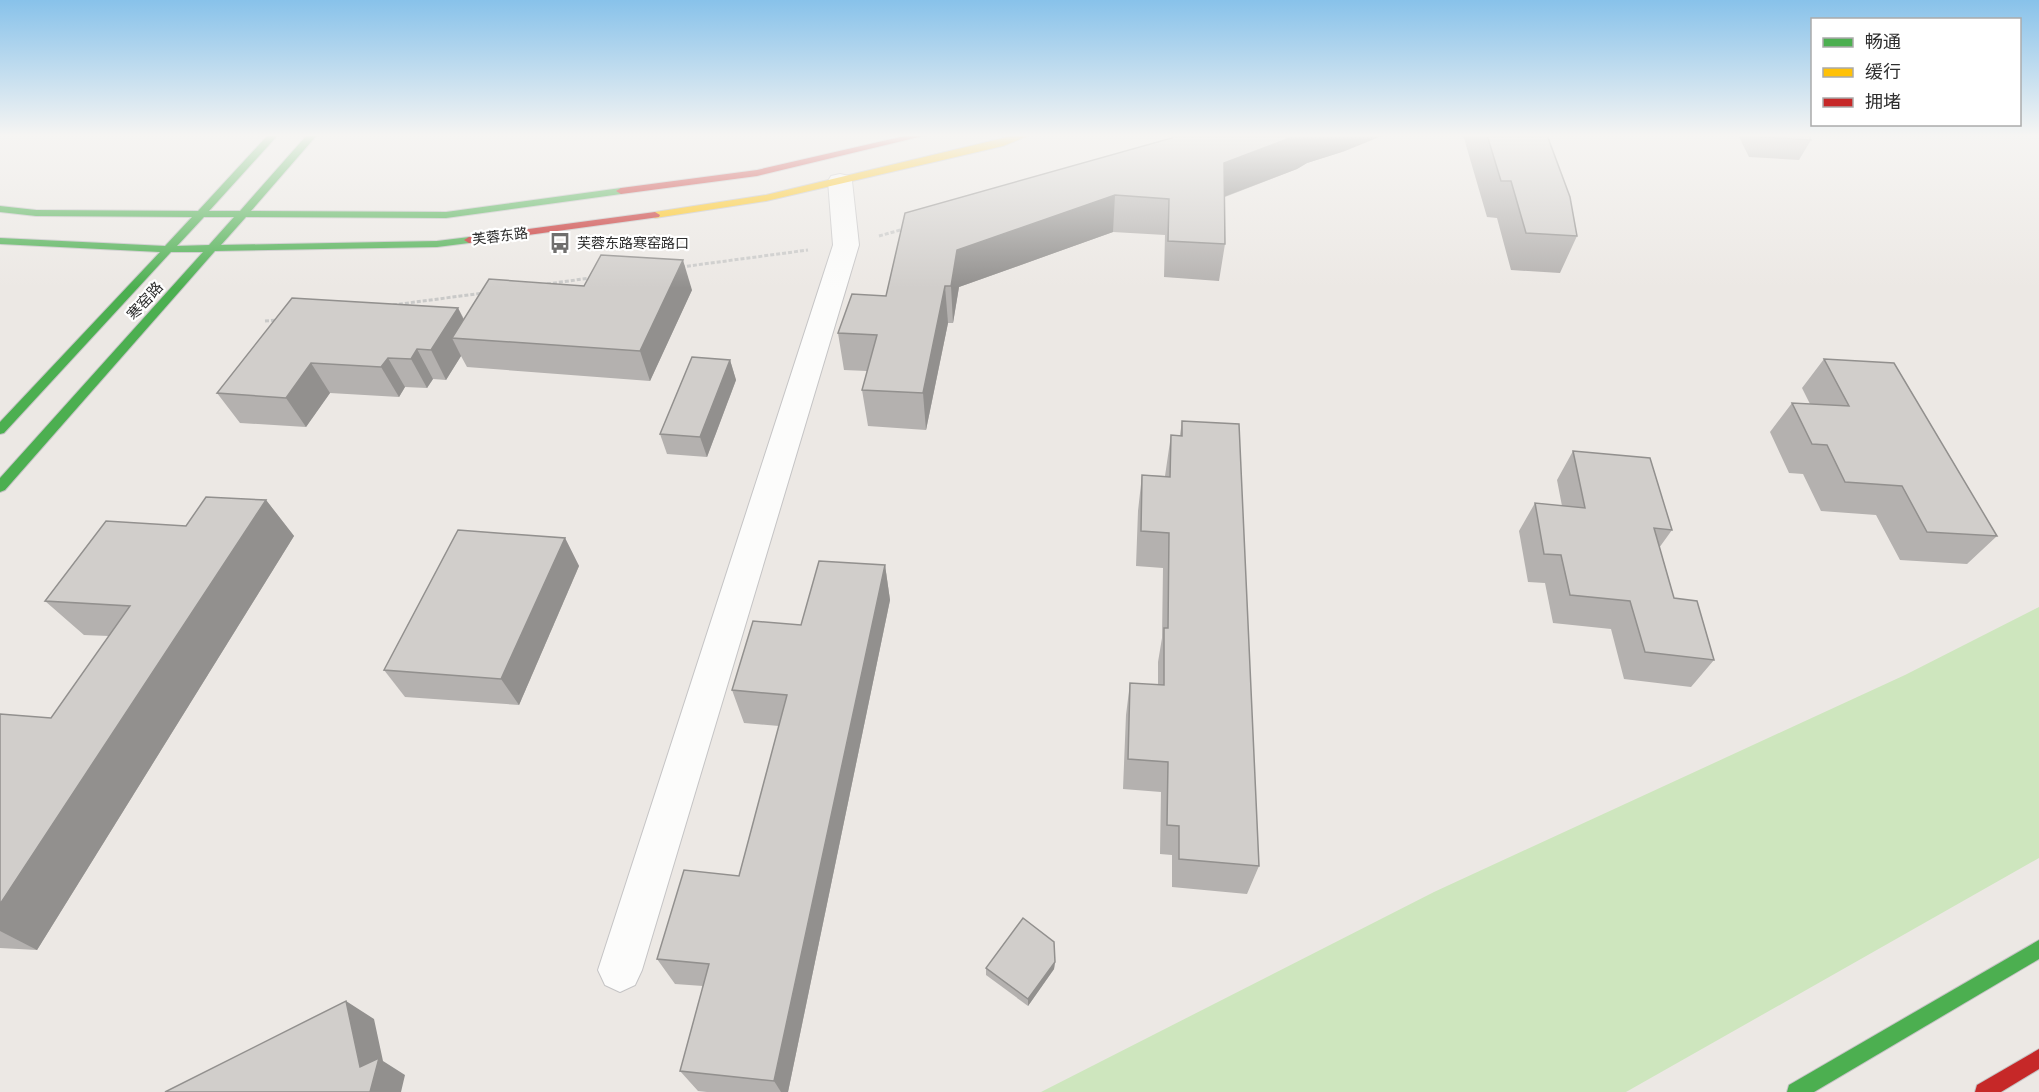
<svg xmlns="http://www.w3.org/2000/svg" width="2039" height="1092" font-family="'PT Sans','Noto Sans SC',sans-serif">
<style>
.green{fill:#cee6be}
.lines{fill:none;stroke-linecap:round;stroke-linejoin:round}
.street-casing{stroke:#c5c4c5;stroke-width:2}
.fast-casing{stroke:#c5c4c5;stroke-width:2}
.slow-casing{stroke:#c5c4c5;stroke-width:2}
.jam-casing{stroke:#c5c4c5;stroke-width:2}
.path{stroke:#c9c9c8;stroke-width:3;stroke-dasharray:4 2;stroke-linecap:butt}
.street{fill:#fcfcfb;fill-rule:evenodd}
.fast{fill:#4caf50;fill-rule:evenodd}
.slow{fill:#ffc107;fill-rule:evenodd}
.jam{fill:#c62828;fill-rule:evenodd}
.wall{fill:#b4b1af}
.shaded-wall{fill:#92908e}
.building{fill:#d1cecb;stroke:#92908e;stroke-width:1.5}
.labels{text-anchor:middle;stroke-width:4.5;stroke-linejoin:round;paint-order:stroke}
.far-street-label{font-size:14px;fill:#2e2e2e;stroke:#fff}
.far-poi-label{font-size:14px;fill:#2e2e2e;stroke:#fff;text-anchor:start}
.street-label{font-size:15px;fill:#2e2e2e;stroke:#fff}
</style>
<rect width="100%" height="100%" fill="#ece8e4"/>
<path class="green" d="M 2039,607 L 2039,858 L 1626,1092 L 1041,1092 L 1434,892 L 1905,675 Z"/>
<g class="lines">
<defs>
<path id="street" d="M 840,174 L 849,176 L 852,181 L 859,245 L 642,970 L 635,985 L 620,992 L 605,985 L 598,970 L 833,245 L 828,181 L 831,176 Z"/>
<g id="fast">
<path d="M 268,135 L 278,135 L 209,211 L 240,211 L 307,135 L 317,135 L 251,211 L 446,212 L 621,188 L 626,191 L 621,194 L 446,218 L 246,217 L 221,245 L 437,241 L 469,237 L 474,240 L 469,243 L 437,247 L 215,251 L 5,490 L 0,492 L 0,478 L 203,252 L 171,252 L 4,433 L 0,434 L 0,422 L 160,252 L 0,244 L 0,238 L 165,246 L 192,217 L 36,216 L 0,212 L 0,206 L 36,210 L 198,211 ZM 204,217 L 234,217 L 209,245 L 177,246 Z"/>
<path d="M 2039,940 L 2039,959 L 1814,1092 L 1787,1092 L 1789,1085 Z"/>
</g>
<path id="slow" d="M 1016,135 L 1030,135 L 1003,146 L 766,201 L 655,218 L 650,215 L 655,212 L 766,195 Z"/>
<g id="jam">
<path d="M 909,135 L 927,135 L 757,176 L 621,194 L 616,191 L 621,188 L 757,170 Z"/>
<path d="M 655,212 L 660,215 L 659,217 L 469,243 L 464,240 L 469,237 Z"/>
<path d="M 2039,1049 L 2039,1069 L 2001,1092 L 1975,1092 L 1977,1085 Z"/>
</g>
</defs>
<use href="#street" class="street-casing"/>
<use href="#fast" class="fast-casing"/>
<use href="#slow" class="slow-casing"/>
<use href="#jam" class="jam-casing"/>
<g class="path">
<path d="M 879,236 L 904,229"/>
<path d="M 681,267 L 808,250"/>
<path d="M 547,284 L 590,278"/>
<path d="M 393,305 L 483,293"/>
<path d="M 265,321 L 278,320"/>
</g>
<use href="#street" class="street"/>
<use href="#fast" class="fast"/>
<use href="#slow" class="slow"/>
<use href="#jam" class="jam"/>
</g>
<g class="wall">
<path d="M 1463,135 L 1547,135 L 1577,236 L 1560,273 L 1511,270 L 1497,218 L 1487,217 Z"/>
<path d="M 1738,135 L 1809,135 L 1811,140 L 1799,160 L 1749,157 Z"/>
<path d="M 1345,151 L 1307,163 L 1297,169 L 1225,197 L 1225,244 L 1219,281 L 1164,277 L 1165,235 L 1113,232 L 959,287 L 953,323 L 948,323 L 926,430 L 868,426 L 862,390 L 867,371 L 844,370 L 838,333 L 886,296 L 905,213 Z"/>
<path d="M 584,286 L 692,290 L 650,381 L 467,367 L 461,356 L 446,380 L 433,379 L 427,388 L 405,387 L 399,397 L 330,393 L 306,427 L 240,423 L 217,393 L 458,308 L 464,319 Z"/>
<path d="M 1824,359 L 1997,536 L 1967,564 L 1900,560 L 1876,515 L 1821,511 L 1803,474 L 1789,473 L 1770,432 L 1792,403 L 1810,404 L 1802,388 Z"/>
<path d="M 730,360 L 736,380 L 707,457 L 667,454 L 660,434 Z"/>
<path d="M 1182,421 L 1259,866 L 1247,894 L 1172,887 L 1172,855 L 1160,854 L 1161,792 L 1123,789 L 1126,715 L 1130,683 L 1158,685 L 1158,662 L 1162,638 L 1163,568 L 1136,566 L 1138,511 L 1142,475 L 1165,476 L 1171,435 L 1180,435 Z"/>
<path d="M 1573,451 L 1672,530 L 1659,548 L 1674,598 L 1714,660 L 1691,687 L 1624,679 L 1611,629 L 1553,623 L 1545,583 L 1528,582 L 1519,531 L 1535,503 L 1562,506 L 1557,480 Z"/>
<path d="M 266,500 L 294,536 L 37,950 L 0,948 L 0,714 L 51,718 L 109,636 L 84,635 L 45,601 L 186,526 Z"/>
<path d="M 565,538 L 579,566 L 519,705 L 405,697 L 384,670 Z"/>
<path d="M 885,565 L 890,600 L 788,1092 L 707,1092 L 698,1091 L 680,1071 L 703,986 L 675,984 L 657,959 L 739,876 L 779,726 L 744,723 L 732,690 L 801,625 Z"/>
<path d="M 1055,962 L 1054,969 L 1028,1006 L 986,975 L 986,968 Z"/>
</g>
<g class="shaded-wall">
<path d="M 1298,135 L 1384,135 L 1345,151 L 1307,163 L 1297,169 L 1218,199 L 1224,163 Z"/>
<path d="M 1115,195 L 1113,232 L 959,287 L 953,323 L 951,286 L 957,250 Z"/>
<path d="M 683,260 L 692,290 L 650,381 L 640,351 Z"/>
<path d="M 945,286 L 948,323 L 926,430 L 923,393 Z"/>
<path d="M 458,308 L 472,337 L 452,338 L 461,356 L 446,380 L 431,350 Z"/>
<path d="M 417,349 L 433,379 L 427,388 L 411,359 Z"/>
<path d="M 388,358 L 405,387 L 399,397 L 381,367 Z"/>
<path d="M 730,360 L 736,380 L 707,457 L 700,437 Z"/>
<path d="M 311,363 L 330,393 L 306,427 L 286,398 Z"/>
<path d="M 266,500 L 294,536 L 37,950 L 0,931 L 0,904 Z"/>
<path d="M 565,538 L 579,566 L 519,705 L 501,679 Z"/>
<path d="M 885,565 L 890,600 L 788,1092 L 781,1092 L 774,1081 Z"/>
<path d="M 1055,962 L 1054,969 L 1028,1006 L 1028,999 Z"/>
<path d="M 346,1001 L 374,1019 L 383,1061 L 405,1075 L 401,1092 L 370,1092 L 360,1067 Z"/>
</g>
<g class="building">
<path d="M 1173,135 L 1298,135 L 1224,163 L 1225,244 L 1168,241 L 1169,199 L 1115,195 L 957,250 L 951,286 L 945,286 L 923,393 L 862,390 L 877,335 L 838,333 L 852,294 L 886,296 L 905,213 L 1172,138 Z"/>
<path d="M 1487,135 L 1547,135 L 1570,197 L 1577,236 L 1526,233 L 1511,181 L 1501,181 Z"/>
<path d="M 1760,135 L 1809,135 L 1811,140 L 1761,137 Z"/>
<path d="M 601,255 L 683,260 L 640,351 L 452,338 L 489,279 L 584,286 Z"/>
<path d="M 292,298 L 458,308 L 431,350 L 417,349 L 411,359 L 388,358 L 381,367 L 311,363 L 286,398 L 217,393 Z"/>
<path d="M 692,357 L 730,360 L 700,437 L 660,434 Z"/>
<path d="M 1824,359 L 1894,363 L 1997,536 L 1927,532 L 1902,486 L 1845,482 L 1827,445 L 1812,444 L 1792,403 L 1849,406 Z"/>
<path d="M 1182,421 L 1239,424 L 1259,866 L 1179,859 L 1179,826 L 1167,825 L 1168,762 L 1128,759 L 1130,683 L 1164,685 L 1164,628 L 1168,628 L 1169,533 L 1141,531 L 1142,475 L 1170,477 L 1171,435 L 1182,436 Z"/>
<path d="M 1573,451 L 1650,458 L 1672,530 L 1654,528 L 1674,598 L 1697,601 L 1714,660 L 1645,652 L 1630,601 L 1570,595 L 1561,555 L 1544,554 L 1535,503 L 1585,508 Z"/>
<path d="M 206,497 L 266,500 L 0,904 L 0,714 L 51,718 L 130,606 L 45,601 L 106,521 L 186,526 Z"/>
<path d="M 458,530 L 565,538 L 501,679 L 384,670 Z"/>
<path d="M 819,561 L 885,565 L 774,1081 L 680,1071 L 709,964 L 657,959 L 684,870 L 739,876 L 787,695 L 732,690 L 753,621 L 801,625 Z"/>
<path d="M 1023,918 L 1054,942 L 1055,962 L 1028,999 L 986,968 Z"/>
<path d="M 346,1001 L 360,1067 L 379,1058 L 370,1092 L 165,1092 Z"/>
</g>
<linearGradient id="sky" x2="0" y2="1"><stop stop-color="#88c2ea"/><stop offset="0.47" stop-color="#f6f5f3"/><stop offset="1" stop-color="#f6f5f3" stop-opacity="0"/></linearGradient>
<rect width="2039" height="288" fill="url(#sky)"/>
<defs>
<symbol id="bus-bare" viewBox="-9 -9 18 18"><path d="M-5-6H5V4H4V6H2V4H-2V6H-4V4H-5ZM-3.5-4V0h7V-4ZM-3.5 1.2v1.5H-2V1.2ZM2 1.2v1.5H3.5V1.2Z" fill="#706f6e" stroke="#fff" stroke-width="2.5" paint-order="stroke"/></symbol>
</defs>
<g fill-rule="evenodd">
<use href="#bus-bare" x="545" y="228" width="30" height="30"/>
</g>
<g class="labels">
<g class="far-street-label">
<text transform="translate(500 236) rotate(-7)" y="5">芙蓉东路</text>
</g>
<g class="far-poi-label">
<text x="577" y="248">芙蓉东路寒窑路口</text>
</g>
<g class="street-label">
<text transform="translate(145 301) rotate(-48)" y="5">寒窑路</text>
</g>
</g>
<rect x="1811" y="18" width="210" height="108" fill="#ffffff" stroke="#ababab" stroke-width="1.5"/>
<rect x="1823" y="38" width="30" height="9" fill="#4caf50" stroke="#ababab" stroke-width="1.5"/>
<text x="1865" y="48" font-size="18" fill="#2e2e2e">畅通</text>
<rect x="1823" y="68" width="30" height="9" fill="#ffc107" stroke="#ababab" stroke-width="1.5"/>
<text x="1865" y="78" font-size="18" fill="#2e2e2e">缓行</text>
<rect x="1823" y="98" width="30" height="9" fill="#c62828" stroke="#ababab" stroke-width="1.5"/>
<text x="1865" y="108" font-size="18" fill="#2e2e2e">拥堵</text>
</svg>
